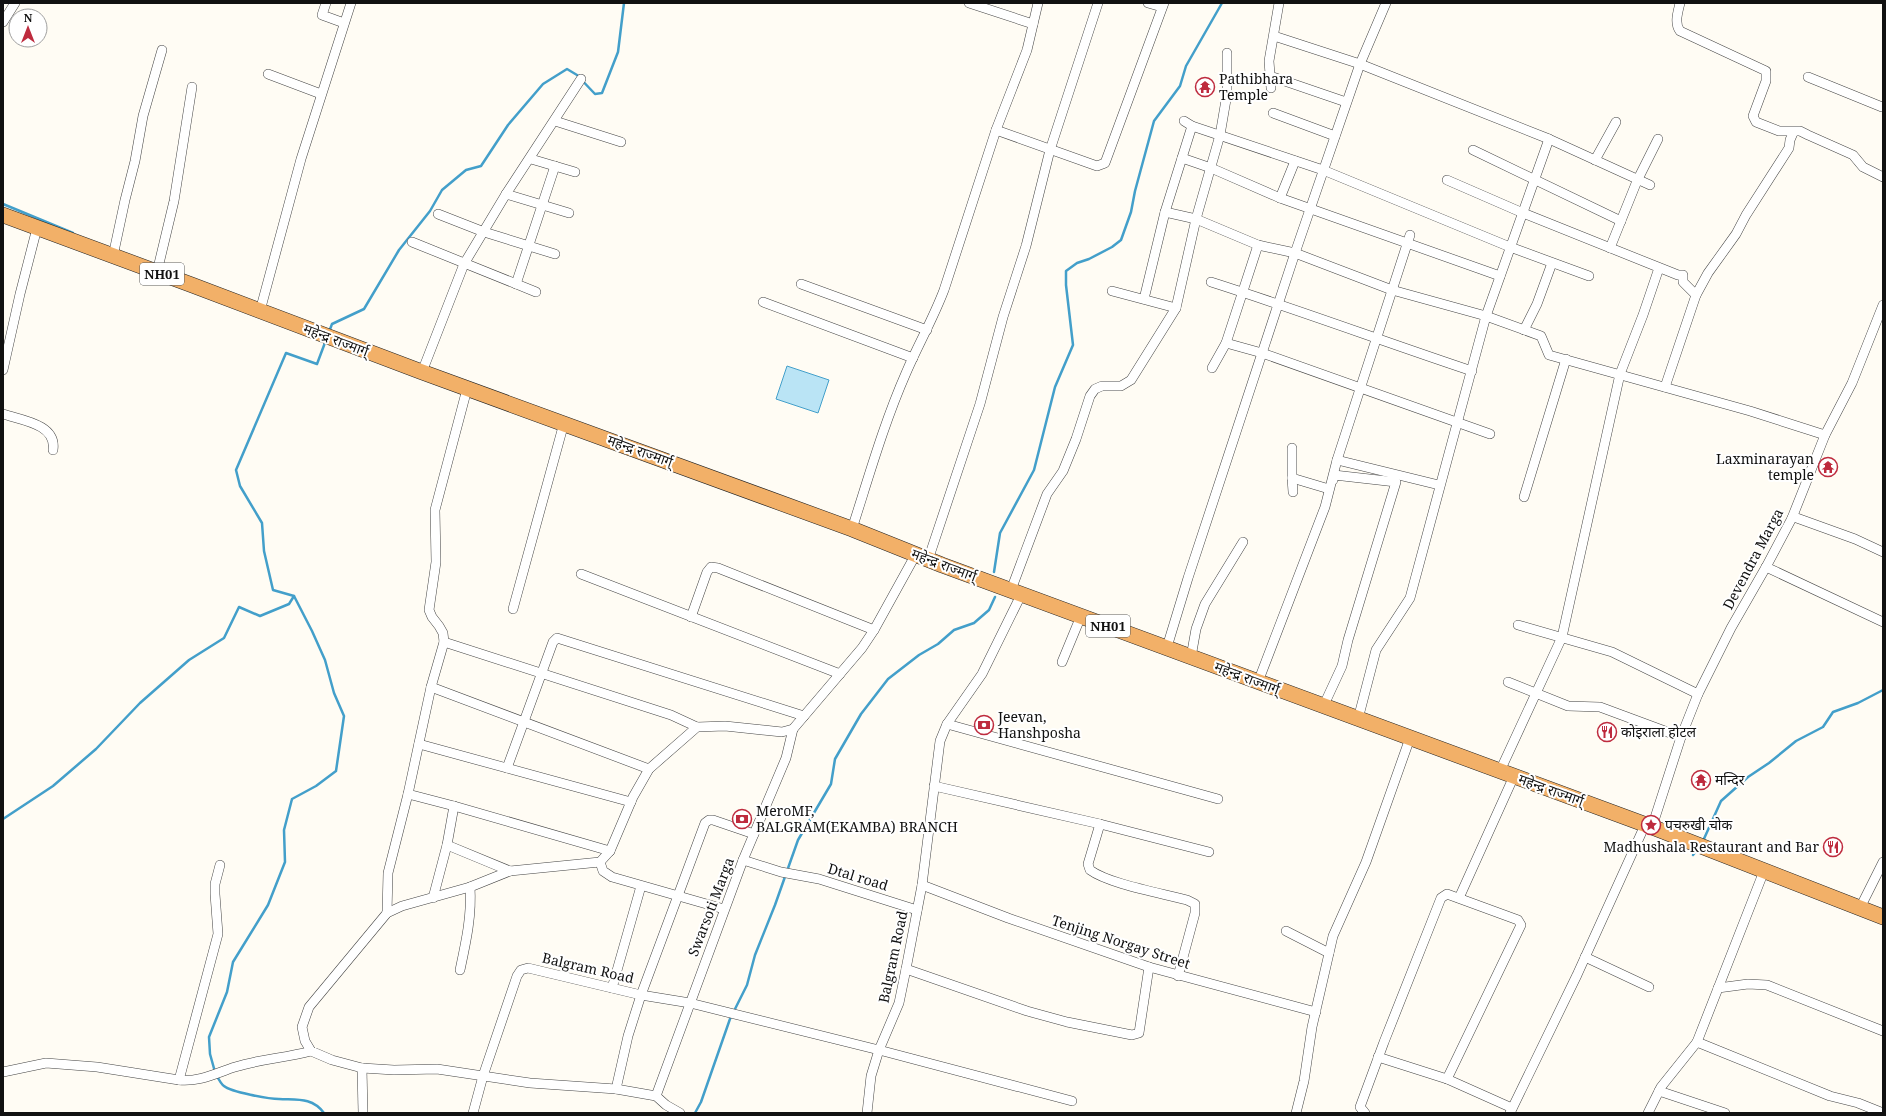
<svg xmlns="http://www.w3.org/2000/svg" width="1886" height="1116" font-family="'Noto Serif','Noto Sans Devanagari',serif">
<style>
.water{fill:#bae4f5;stroke:#439fca}
.lines{fill:none;stroke-linecap:round;stroke-linejoin:round}
.stream{stroke:#439fca;stroke-width:2.5}
.minor-casing{stroke:#444;stroke-width:10}
.trunk-casing{stroke:#222;stroke-width:16}
.minor{stroke:#fff;stroke-width:9}
.trunk{stroke:#f2b068;stroke-width:15}
.labels{text-anchor:middle;stroke-width:4;stroke-linejoin:round;paint-order:stroke}
.shield{fill:#fff;stroke:#585858;stroke-width:1}
.shield-label{font-size:13px;font-weight:bold;fill:#111}
.poi-label{font-size:14px;fill:#111;stroke:#fff;text-anchor:start}
.street-label{font-size:14px;fill:#111;stroke:#fff}
</style>
<rect width="100%" height="100%" fill="#fffcf4"/>
<path class="water" d="M 787,366 L 829,380 L 818,413 L 776,399 Z"/>
<g class="lines">
<g class="stream">
<path d="M 3,204 L 73,233"/>
<path d="M 329,332 L 332,324 L 364,309 L 399,250 L 430,211 L 442,190 L 466,170 L 481,166 L 508,125 L 543,84 L 567,69 L 577,75 L 595,94 L 602,93 L 618,52 L 624,3"/>
<path d="M 994,572 L 1000,533 L 1034,470 L 1055,387 L 1073,345 L 1066,285 L 1066,271 L 1077,263 L 1089,259 L 1112,247 L 1121,240 L 1131,212 L 1135,191 L 1154,121 L 1180,86 L 1186,66 L 1222,3"/>
<path d="M 3,819 L 53,786 L 96,749 L 140,703 L 189,660 L 224,638 L 239,607 L 260,616 L 289,604 L 294,596"/>
<path d="M 1703,841 L 1721,801 L 1748,777 L 1769,763 L 1796,741 L 1823,727 L 1833,712 L 1858,703 L 1883,690"/>
<path d="M 1693,855 L 1697,850"/>
<path d="M 734,1011 L 747,985 L 755,955 L 775,905 L 798,840 L 831,784 L 835,759 L 861,714 L 888,679 L 919,655 L 938,644 L 954,630 L 974,623 L 989,610 L 995,597"/>
<path d="M 215,1072 L 210,1054 L 209,1037 L 227,992 L 233,962 L 268,905 L 285,862 L 284,830 L 292,799 L 316,786 L 336,771 L 344,716 L 334,693 L 325,660 L 312,631 L 294,596 L 273,590 L 264,551 L 262,523 L 240,486 L 236,470 L 286,353 L 317,364 L 326,340"/>
<path d="M 217,1076 C 219,1080 221,1084 224,1086 C 231,1092 269,1099 279,1099 C 297,1100 312,1097 324,1113"/>
<path d="M 695,1113 L 701,1102 L 731,1016"/>
</g>
<defs>
<g id="minor">
<path d="M 326,3 L 322,15 L 344,23"/>
<path d="M 969,3 L 1033,24"/>
<path d="M 1148,3 L 1162,7"/>
<path d="M 1680,3 C 1678,12 1674,23 1680,31 L 1766,71 L 1766,81 L 1753,116 L 1756,122 L 1779,131 L 1800,131 L 1808,135 L 1853,155 L 1863,167 L 1883,177"/>
<path d="M 3,22 L 15,3"/>
<path d="M 1274,36 L 1360,64 L 1549,139 L 1650,185"/>
<path d="M 268,74 L 321,94"/>
<path d="M 1270,76 L 1346,102"/>
<path d="M 1808,77 L 1882,107"/>
<path d="M 1271,88 L 1269,61 L 1279,3"/>
<path d="M 1273,113 L 1335,136"/>
<path d="M 555,121 L 621,142"/>
<path d="M 1184,121 L 1192,126 L 1323,170 L 1510,247 L 1589,276"/>
<path d="M 996,130 L 1097,166 L 1105,163 L 1164,3"/>
<path d="M 1473,150 L 1621,221"/>
<path d="M 1182,158 L 1211,168 L 1280,198 L 1500,276"/>
<path d="M 531,159 L 575,172"/>
<path d="M 1595,160 L 1616,122"/>
<path d="M 1447,180 L 1523,213 L 1678,275 L 1683,275 L 1683,282 L 1696,295"/>
<path d="M 506,194 L 569,213"/>
<path d="M 1280,198 L 1295,161"/>
<path d="M 1165,212 L 1196,219 L 1258,245 L 1295,253 L 1392,290 L 1486,316 L 1541,336 L 1549,355 L 1750,411 L 1825,435"/>
<path d="M 438,214 L 484,232 L 555,254"/>
<path d="M 412,242 L 536,292"/>
<path d="M 1610,248 L 1637,181 L 1658,139"/>
<path d="M 113,256 L 125,200 L 135,161 L 143,116 L 162,50"/>
<path d="M 157,272 L 174,201 L 192,87"/>
<path d="M 1211,282 C 1299,310 1385,342 1472,371"/>
<path d="M 516,284 L 555,166"/>
<path d="M 801,284 L 927,330"/>
<path d="M 1112,291 L 1176,308"/>
<path d="M 1144,299 L 1165,212 L 1192,126"/>
<path d="M 763,302 L 913,358"/>
<path d="M 260,311 L 301,159 L 351,3"/>
<path d="M 1524,330 L 1537,304 L 1552,263"/>
<path d="M 1226,343 L 1262,353 L 1490,434"/>
<path d="M 1212,368 L 1226,343 L 1258,245"/>
<path d="M 3,370 L 20,294 L 37,228"/>
<path d="M 422,372 L 464,264 L 506,194 L 581,79"/>
<path d="M 1665,387 L 1696,295 L 1708,273 L 1736,234 L 1746,215 L 1789,148 L 1790,140 L 1793,133"/>
<path d="M 3,414 C 21,420 57,424 53,450"/>
<path d="M 1292,448 L 1292,478 L 1329,489"/>
<path d="M 1337,460 L 1439,485"/>
<path d="M 1292,478 L 1293,492"/>
<path d="M 1524,497 L 1566,359"/>
<path d="M 1792,518 L 1794,517 L 1855,539 L 1883,552"/>
<path d="M 852,529 C 869,476 884,423 906,373 C 918,345 933,319 944,290 L 996,130 L 1027,50 L 1038,3"/>
<path d="M 928,560 L 980,404 L 1003,317 L 1026,246 L 1050,150 L 1098,3"/>
<path d="M 1766,567 L 1883,622"/>
<path d="M 581,574 L 840,674"/>
<path d="M 1011,590 L 1047,494 L 1063,471 L 1076,439 L 1090,396 L 1095,389 L 1102,386 L 1121,386 L 1131,380 L 1176,308 L 1196,219 L 1220,135 L 1227,94 L 1227,53"/>
<path d="M 513,609 L 564,423"/>
<path d="M 691,617 L 707,572 L 711,567 L 718,568 L 874,630"/>
<path d="M 1518,625 L 1612,652 L 1698,694"/>
<path d="M 444,642 L 671,715 L 697,727"/>
<path d="M 1167,647 L 1188,578 L 1295,253 L 1360,64 L 1386,3"/>
<path d="M 1191,657 L 1196,629 L 1205,604 L 1243,542"/>
<path d="M 1062,662 L 1081,616"/>
<path d="M 1258,682 L 1325,507 L 1337,460 L 1410,235"/>
<path d="M 1508,682 L 1568,706 L 1600,707 L 1681,737"/>
<path d="M 431,687 L 649,769"/>
<path d="M 1323,707 L 1342,666 L 1348,640 L 1396,482 L 1334,475 L 1333,480"/>
<path d="M 1358,719 L 1376,650 L 1410,598 L 1486,316 L 1549,139"/>
<path d="M 947,724 L 1218,799"/>
<path d="M 419,744 L 631,802"/>
<path d="M 507,768 L 553,642 L 557,638 L 804,716"/>
<path d="M 1500,771 L 1562,637 L 1620,374 L 1643,315 L 1659,268"/>
<path d="M 934,786 L 1100,824 L 1209,852"/>
<path d="M 408,794 L 454,806 L 610,851"/>
<path d="M 1100,824 L 1088,864 L 1090,870 C 1109,884 1161,893 1187,900 L 1195,904 L 1195,913 L 1178,976"/>
<path d="M 1652,827 L 1681,737 L 1698,694 L 1731,628 L 1766,567 L 1792,518 L 1825,435 L 1852,383 L 1883,305"/>
<path d="M 754,834 L 713,820 L 709,820 L 705,823 L 641,995 L 628,1036 L 616,1089 L 530,1083 L 437,1069 L 394,1070 L 362,1068 L 332,1060 L 311,1051 L 305,1041 L 302,1027 L 309,1007 L 387,913 L 402,906 L 470,887 L 510,871 L 600,862 L 610,851 L 633,797 L 649,769 L 697,727 L 725,726 L 782,732 L 793,729 L 862,648 L 874,630 L 916,554"/>
<path d="M 447,845 L 454,806"/>
<path d="M 743,860 L 781,872 L 819,879 L 917,910"/>
<path d="M 600,862 L 603,871 L 612,877 L 724,909"/>
<path d="M 922,885 L 1008,918 L 1149,967 L 1316,1012"/>
<path d="M 433,898 L 447,845 L 510,871"/>
<path d="M 1459,898 L 1514,776"/>
<path d="M 1860,908 L 1883,862"/>
<path d="M 387,913 L 388,873 L 408,794 L 431,687 L 444,642 L 443,633 L 439,626 L 432,617 L 429,610 L 436,562 L 435,510 L 467,389"/>
<path d="M 1286,931 L 1329,953"/>
<path d="M 1585,957 L 1649,987"/>
<path d="M 906,969 L 1027,1011 L 1067,1022 L 1132,1035 L 1139,1033 L 1149,967"/>
<path d="M 460,970 C 466,942 472,915 470,887"/>
<path d="M 612,988 L 641,886"/>
<path d="M 1718,988 L 1748,984 L 1767,985 L 1883,1031"/>
<path d="M 1697,1042 L 1830,1096 L 1858,1103 L 1883,1113"/>
<path d="M 1378,1057 L 1447,1079 L 1512,1108"/>
<path d="M 362,1068 L 363,1113"/>
<path d="M 3,1072 L 46,1063 L 97,1067 L 179,1080 L 218,934 L 215,894 L 215,884 L 220,865"/>
<path d="M 179,1080 C 200,1082 216,1073 235,1067 C 260,1059 286,1058 311,1051"/>
<path d="M 616,1089 L 656,1096 L 666,1105 L 680,1113"/>
<path d="M 1659,1091 L 1725,1113"/>
<path d="M 656,1096 L 743,860 L 786,758 L 793,729"/>
<path d="M 473,1113 L 483,1076 L 517,976 L 521,970 L 528,968 L 641,995 L 690,1003 L 879,1050 L 899,1003 L 906,969 L 922,885 L 940,741 L 947,724 L 982,674 L 1021,595"/>
<path d="M 867,1113 L 871,1076 L 879,1050 L 1072,1101"/>
<path d="M 1296,1113 L 1304,1081 L 1312,1027 L 1333,936 L 1366,862 L 1410,738"/>
<path d="M 1365,1113 L 1360,1107 L 1384,1042 L 1441,898 L 1447,894 L 1518,920 L 1521,925 L 1447,1079"/>
<path d="M 1510,1113 L 1577,975 L 1645,825"/>
<path d="M 1648,1113 L 1661,1087 L 1697,1042 L 1764,871"/>
</g>
<path id="trunk" d="M 3,215 L 192,285 L 422,372 L 852,529 L 942,565 L 1652,827 L 1883,917"/>
</defs>
<use href="#minor" class="minor-casing"/>
<use href="#trunk" class="trunk-casing"/>
<use href="#minor" class="minor"/>
<use href="#trunk" class="trunk"/>
</g>
<defs>
<symbol id="temple-ring" viewBox="-11 -11 22 22"><circle r="9.5" fill="#fff" stroke="#be2b3e" stroke-width="1.5"/><path d="M0-6L5-2H3V0L6.5 2.5H4V6H1.5V3h-3V6H-4V2.5H-6.5L-3 0V-2H-5Z" fill="#be2b3e"/></symbol>
<symbol id="bank-ring" viewBox="-11 -11 22 22"><circle r="9.5" fill="#fff" stroke="#be2b3e" stroke-width="1.5"/><path d="M-6-4H6V4H-6ZM0-2.3a2.3 2.3 0 1 0 0 4.6a2.3 2.3 0 1 0 0-4.6Z" fill="#be2b3e"/></symbol>
<symbol id="restaurant-ring" viewBox="-11 -11 22 22"><circle r="9.5" fill="#fff" stroke="#be2b3e" stroke-width="1.5"/><path d="M-5-6h1v4h1v-4h1v4h1v-4h1v5L-1.5 .5V6h-2V.5L-5-1ZM5-6V6H3V1.5H1.5Q1.5-4 5-6Z" fill="#be2b3e"/></symbol>
<symbol id="sight-ring" viewBox="-11 -11 22 22"><circle r="9.5" fill="#fff" stroke="#be2b3e" stroke-width="1.5"/><path d="M0-6L1.8-2.2L6-1.7L2.9 1.2L3.7 5.4L0 3.3L-3.7 5.4L-2.9 1.2L-6-1.7L-1.8-2.2Z" fill="#be2b3e"/></symbol>
</defs>
<g fill-rule="evenodd">
<use href="#temple-ring" x="1194" y="76" width="22" height="22"/>
<use href="#temple-ring" x="1817" y="456" width="22" height="22"/>
<use href="#bank-ring" x="973" y="714" width="22" height="22"/>
<use href="#restaurant-ring" x="1596" y="721" width="22" height="22"/>
<use href="#temple-ring" x="1690" y="769" width="22" height="22"/>
<use href="#bank-ring" x="731" y="808" width="22" height="22"/>
<use href="#sight-ring" x="1640" y="814" width="22" height="22"/>
<use href="#restaurant-ring" x="1822" y="836" width="22" height="22"/>
</g>
<g class="labels">
<g class="shield">
<rect x="140" y="263" width="44" height="22" rx="3"/>
<rect x="1086" y="615" width="44" height="22" rx="3"/>
</g>
<g class="shield-label">
<text x="162" y="279">NH01</text>
<text x="1108" y="631">NH01</text>
</g>
<g class="poi-label">
<text x="1219" y="84">Pathibhara<tspan x="1219" dy="16">Temple</tspan></text>
<text x="1814" y="464" text-anchor="end">Laxminarayan<tspan x="1814" dy="16">temple</tspan></text>
<text x="998" y="722">Jeevan,<tspan x="998" dy="16">Hanshposha</tspan></text>
<text x="1621" y="737">कोइराला होटल</text>
<text x="1715" y="785">मन्दिर</text>
<text x="756" y="816">MeroMF,<tspan x="756" dy="16">BALGRAM(EKAMBA) BRANCH</tspan></text>
<text x="1665" y="830">पचरुखी चोक</text>
<text x="1819" y="852" text-anchor="end">Madhushala Restaurant and Bar</text>
</g>
<g class="street-label">
<text transform="translate(336 340) rotate(21)" y="5">महेन्द्र राज्मार्ग्</text>
<text transform="translate(640 451) rotate(20)" y="5">महेन्द्र राज्मार्ग्</text>
<text transform="translate(1753 559) rotate(-62)" y="5">Devendra Marga</text>
<text transform="translate(944 565) rotate(21)" y="5">महेन्द्र राज्मार्ग्</text>
<text transform="translate(1247 678) rotate(21)" y="5">महेन्द्र राज्मार्ग्</text>
<text transform="translate(1551 790) rotate(20)" y="5">महेन्द्र राज्मार्ग्</text>
<text transform="translate(858 877) rotate(17)" y="5">Dtal road</text>
<text transform="translate(711 907) rotate(-69)" y="5">Swarsoti Marga</text>
<text transform="translate(1121 942) rotate(18)" y="5">Tenjing Norgay Street</text>
<text transform="translate(893 957) rotate(-78)" y="5">Balgram Road</text>
<text transform="translate(588 968) rotate(13)" y="5">Balgram Road</text>
</g>
</g>
<rect width="1886" height="1116" fill="none" stroke="#111111" stroke-width="8"/>
<g transform="translate(28 28)"><circle r="19" fill="#ffffff" stroke="#a0a0a0"/>
<path d="M0-3L7 15L0 10L-7 15Z" fill="#be2b3e"/>
<text y="-6" font-size="11" font-weight="bold" text-anchor="middle" fill="#111111">N</text>
</g>
</svg>
